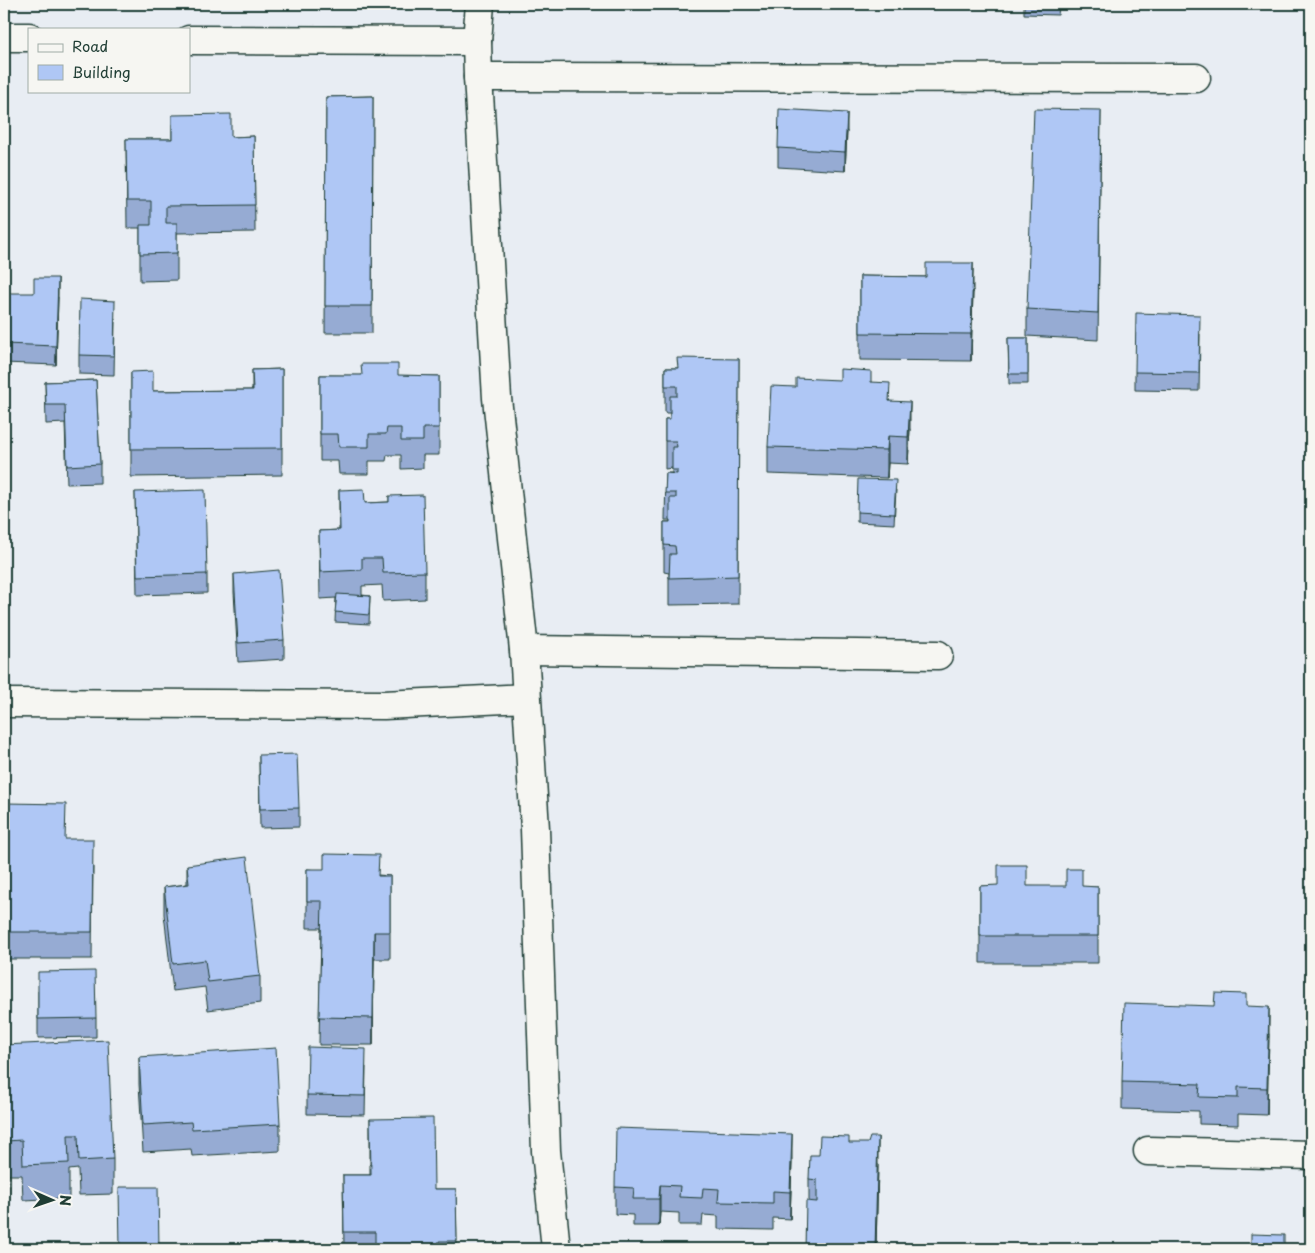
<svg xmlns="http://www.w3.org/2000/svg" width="1315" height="1253" font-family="'Playpen Sans',sans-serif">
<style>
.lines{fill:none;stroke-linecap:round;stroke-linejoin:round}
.minor-casing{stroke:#1f3d34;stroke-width:31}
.minor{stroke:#f6f6f2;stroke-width:28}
.wall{fill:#96abd3;stroke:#1f3d34}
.shaded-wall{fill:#7a8bac;stroke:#1f3d34}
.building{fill:#afc7f5;stroke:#1f3d34}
</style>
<rect width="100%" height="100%" fill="#e8edf3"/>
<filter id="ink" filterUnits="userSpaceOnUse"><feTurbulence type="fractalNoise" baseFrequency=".02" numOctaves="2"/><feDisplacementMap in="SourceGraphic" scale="10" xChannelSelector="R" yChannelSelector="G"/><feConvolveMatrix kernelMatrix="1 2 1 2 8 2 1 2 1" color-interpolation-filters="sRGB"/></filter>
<g filter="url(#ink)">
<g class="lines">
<defs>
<g id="minor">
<path d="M 480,4 L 477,41 L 478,77 L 497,398 L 524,650 L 535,829 L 546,1151 L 556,1249"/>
<path d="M 4,37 L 29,37"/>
<path d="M 189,40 L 477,41"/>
<path d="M 478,77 L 1196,78"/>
<path d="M 524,650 L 938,655"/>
<path d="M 4,703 L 384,705 L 526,698"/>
<path d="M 1148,1151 L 1311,1155"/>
</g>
</defs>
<use href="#minor" class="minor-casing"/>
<use href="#minor" class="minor"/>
</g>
<g class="wall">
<path d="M 1006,4 L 1086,4 L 1086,7 L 1059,6 L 1058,15 L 1024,14 L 1024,4 Z"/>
<path d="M 373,96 L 372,333 L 325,333 L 326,97 Z"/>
<path d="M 1101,110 L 1098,340 L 1027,336 L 1027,309 Z"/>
<path d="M 172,115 L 231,137 L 254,136 L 255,232 L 177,233 L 177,280 L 140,281 L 140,228 L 127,228 L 126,139 L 172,139 Z"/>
<path d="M 847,131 L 845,171 L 778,167 L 778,148 Z"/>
<path d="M 860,276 L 926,277 L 973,290 L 971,361 L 860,360 Z"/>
<path d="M 4,284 L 5,293 L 58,297 L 56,365 L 4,363 Z"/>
<path d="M 115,319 L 114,375 L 79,374 L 79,355 Z"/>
<path d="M 1200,334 L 1199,391 L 1135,390 L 1135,372 Z"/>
<path d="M 1008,338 L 1028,338 L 1028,384 L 1009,384 Z"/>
<path d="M 739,359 L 738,604 L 669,605 L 669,573 L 664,572 L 664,522 L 670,522 L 670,520 L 665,520 L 666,473 L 672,473 L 672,468 L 665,469 L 665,419 L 670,419 L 670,413 L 665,413 L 665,368 L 677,368 Z"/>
<path d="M 282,369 L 282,475 L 131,477 L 131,372 L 153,391 L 252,390 L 252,370 Z"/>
<path d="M 320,375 L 439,376 L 439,455 L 423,455 L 423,468 L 401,469 L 401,455 L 387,455 L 386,461 L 369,461 L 369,474 L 339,474 L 338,461 L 320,461 Z"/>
<path d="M 96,380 L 100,464 L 100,483 L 67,484 L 65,423 L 46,424 L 45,382 Z"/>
<path d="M 871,382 L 890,401 L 910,429 L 908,464 L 888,463 L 887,478 L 768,474 L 768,447 L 796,387 Z"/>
<path d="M 339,490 L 365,503 L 389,502 L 389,496 L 425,572 L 425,599 L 383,601 L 382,585 L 362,586 L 362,595 L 370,596 L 369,624 L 335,622 L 336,598 L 320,599 L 319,531 L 339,530 Z"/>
<path d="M 896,490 L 894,524 L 857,522 L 857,512 Z"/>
<path d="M 135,492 L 207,574 L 207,593 L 137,595 Z"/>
<path d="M 234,574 L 284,640 L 284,659 L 238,662 L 234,592 Z"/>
<path d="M 259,755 L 299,808 L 299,827 L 260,828 Z"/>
<path d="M 5,803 L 65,839 L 93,866 L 92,959 L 4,959 Z"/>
<path d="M 187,865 L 260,976 L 260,1003 L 208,1010 L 205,987 L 173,991 L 164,914 L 164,887 L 187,884 Z"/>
<path d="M 307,869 L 390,876 L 390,959 L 374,959 L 373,1045 L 319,1045 L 321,928 L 307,928 Z"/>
<path d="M 980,886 L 1098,887 L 1098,963 L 980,963 Z"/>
<path d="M 38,991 L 96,1018 L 96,1037 L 38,1038 Z"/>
<path d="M 1246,1006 L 1269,1034 L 1267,1115 L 1238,1114 L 1238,1125 L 1199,1124 L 1199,1111 L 1122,1109 L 1122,1082 Z"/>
<path d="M 4,1045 L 113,1159 L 113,1194 L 79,1195 L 78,1169 L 69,1170 L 69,1198 L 23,1200 L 22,1175 L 8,1175 L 9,1216 L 9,1249 L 4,1249 Z"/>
<path d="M 139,1057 L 280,1124 L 280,1151 L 192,1156 L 191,1149 L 143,1152 L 139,1084 Z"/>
<path d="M 366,1067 L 365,1115 L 307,1114 L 307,1095 Z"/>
<path d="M 370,1119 L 434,1189 L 456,1189 L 457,1249 L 344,1249 L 343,1175 L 370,1175 Z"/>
<path d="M 849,1143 L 878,1164 L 876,1249 L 805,1249 L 809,1201 L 809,1179 L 819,1155 Z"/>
<path d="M 792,1161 L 790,1219 L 773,1218 L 773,1230 L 718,1229 L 718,1216 L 703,1215 L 702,1225 L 679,1225 L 679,1213 L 660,1212 L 659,1226 L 633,1226 L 633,1215 L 615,1214 L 615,1187 Z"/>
</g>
<g class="shaded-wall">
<path d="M 847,113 L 847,131 L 845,171 L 845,152 Z"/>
<path d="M 973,263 L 973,290 L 971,361 L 971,334 Z"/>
<path d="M 58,278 L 58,297 L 56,365 L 56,346 Z"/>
<path d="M 910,402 L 910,429 L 908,464 L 908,437 Z"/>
<path d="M 888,436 L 888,463 L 887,478 L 887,450 Z"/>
<path d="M 374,932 L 374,959 L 373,1045 L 373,1018 Z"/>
<path d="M 1269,1007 L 1269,1034 L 1267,1115 L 1267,1088 Z"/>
<path d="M 792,1134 L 792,1161 L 790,1219 L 790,1192 Z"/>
<path d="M 878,1137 L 878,1164 L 876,1249 L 875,1249 Z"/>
<path d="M 660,1185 L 660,1212 L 659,1226 L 659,1199 Z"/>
</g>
<g class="building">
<path d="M 373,96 L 372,306 L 325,306 L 326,97 Z"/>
<path d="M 779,109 L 847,113 L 845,152 L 778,148 Z"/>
<path d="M 1034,109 L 1101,110 L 1098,313 L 1027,309 Z"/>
<path d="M 231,114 L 231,137 L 254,136 L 255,205 L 166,206 L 166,223 L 177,223 L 177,253 L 140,254 L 140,225 L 151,225 L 151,201 L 127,201 L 126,139 L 172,139 L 172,115 Z"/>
<path d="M 926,263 L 973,263 L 971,334 L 860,333 L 860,276 L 926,277 Z"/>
<path d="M 34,278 L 58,278 L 56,346 L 4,344 L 4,284 L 5,284 L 5,293 L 34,293 Z"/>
<path d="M 80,299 L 115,301 L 114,356 L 79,355 Z"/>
<path d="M 1136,313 L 1200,315 L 1199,373 L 1135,372 Z"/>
<path d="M 1008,338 L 1028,338 L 1028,374 L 1009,374 Z"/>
<path d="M 677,358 L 739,359 L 738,576 L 669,578 L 670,554 L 676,554 L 675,546 L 664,545 L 664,522 L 670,522 L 670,498 L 676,498 L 676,493 L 665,493 L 666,473 L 677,474 L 677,470 L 672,470 L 672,447 L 677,447 L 676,441 L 665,441 L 665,419 L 670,419 L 670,396 L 677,396 L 677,386 L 665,386 L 665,368 L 678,368 Z"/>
<path d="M 361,364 L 398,364 L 398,375 L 439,376 L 439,428 L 423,428 L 423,441 L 401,441 L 401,428 L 387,428 L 386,434 L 369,434 L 369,447 L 339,447 L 338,434 L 320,434 L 320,375 L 362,375 Z"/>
<path d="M 282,369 L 282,448 L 131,449 L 131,372 L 153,371 L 153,391 L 253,390 L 252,370 Z"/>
<path d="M 840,369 L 871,371 L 871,382 L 890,383 L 889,401 L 910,402 L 908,437 L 888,436 L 887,450 L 768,447 L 771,386 L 796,387 L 796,378 L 840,380 Z"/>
<path d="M 96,380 L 100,464 L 67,466 L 65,405 L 46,405 L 45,382 Z"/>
<path d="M 858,479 L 896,480 L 894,514 L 857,512 Z"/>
<path d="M 364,489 L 365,503 L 389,502 L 389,496 L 423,495 L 425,572 L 383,573 L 382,558 L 362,558 L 362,570 L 320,572 L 319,531 L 340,530 L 339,490 Z"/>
<path d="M 205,490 L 207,574 L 137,576 L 135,492 Z"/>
<path d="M 279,570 L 284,640 L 238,643 L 234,574 Z"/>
<path d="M 337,594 L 370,596 L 369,615 L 335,612 Z"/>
<path d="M 297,754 L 299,808 L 260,809 L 259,755 Z"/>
<path d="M 5,803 L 66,804 L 65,839 L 93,839 L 92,932 L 4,932 Z"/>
<path d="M 324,854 L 379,855 L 378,876 L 390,876 L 390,932 L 374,932 L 373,1018 L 319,1017 L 322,901 L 307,901 L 307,869 L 324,869 Z"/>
<path d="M 247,857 L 260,976 L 208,982 L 205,960 L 173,964 L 164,887 L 189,884 L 187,865 Z"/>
<path d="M 998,865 L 1027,865 L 1027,886 L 1066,886 L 1066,869 L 1082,869 L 1082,886 L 1098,887 L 1098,936 L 980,936 L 980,886 L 998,885 Z"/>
<path d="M 95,971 L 96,1018 L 38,1019 L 38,972 Z"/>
<path d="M 1215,993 L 1246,994 L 1246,1006 L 1269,1007 L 1267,1088 L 1238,1087 L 1238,1098 L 1199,1097 L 1200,1084 L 1122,1082 L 1124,1003 L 1214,1006 Z"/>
<path d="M 108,1040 L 113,1159 L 79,1161 L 78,1135 L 68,1135 L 69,1163 L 23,1165 L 22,1140 L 6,1141 L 9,1216 L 4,1216 L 4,1045 Z"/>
<path d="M 308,1047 L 366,1049 L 365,1096 L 307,1095 Z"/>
<path d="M 276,1048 L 280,1124 L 192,1129 L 191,1122 L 143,1125 L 139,1057 Z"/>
<path d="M 433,1118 L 434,1189 L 456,1189 L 457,1241 L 439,1241 L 439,1249 L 375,1249 L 375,1232 L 344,1232 L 343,1175 L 371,1175 L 370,1119 Z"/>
<path d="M 616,1128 L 792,1134 L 790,1192 L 773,1191 L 773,1203 L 718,1202 L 719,1189 L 703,1188 L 702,1198 L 679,1197 L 680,1186 L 660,1185 L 659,1199 L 633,1199 L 634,1188 L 615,1187 Z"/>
<path d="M 820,1136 L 849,1137 L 849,1143 L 868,1143 L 870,1137 L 878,1137 L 875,1249 L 805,1249 L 806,1201 L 817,1202 L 817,1180 L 809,1179 L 810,1155 L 819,1155 Z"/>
<path d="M 119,1187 L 158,1187 L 159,1249 L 120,1249 Z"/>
<path d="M 1251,1234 L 1284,1235 L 1284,1249 L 1251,1249 Z"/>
</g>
</g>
<rect width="1315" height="1253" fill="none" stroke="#f6f6f2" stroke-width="20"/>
<rect x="10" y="10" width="1295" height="1233" fill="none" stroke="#1f3d34" stroke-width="2" filter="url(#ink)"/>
<rect x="28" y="28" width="162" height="65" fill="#f6f6f2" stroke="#a0aca6"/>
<rect x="38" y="44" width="25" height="8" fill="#f6f6f2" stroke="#a0aca6"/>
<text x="72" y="52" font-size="15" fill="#1f3d34">Road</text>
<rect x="38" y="65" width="25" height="15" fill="#afc7f5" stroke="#a0aca6"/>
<text x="72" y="78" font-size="15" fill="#1f3d34">Building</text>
<g transform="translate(52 1200) rotate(92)" stroke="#f6f6f2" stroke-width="4" paint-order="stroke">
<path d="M0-4L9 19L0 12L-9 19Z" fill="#1f3d34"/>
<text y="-8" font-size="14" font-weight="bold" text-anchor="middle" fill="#1f3d34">N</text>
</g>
</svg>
